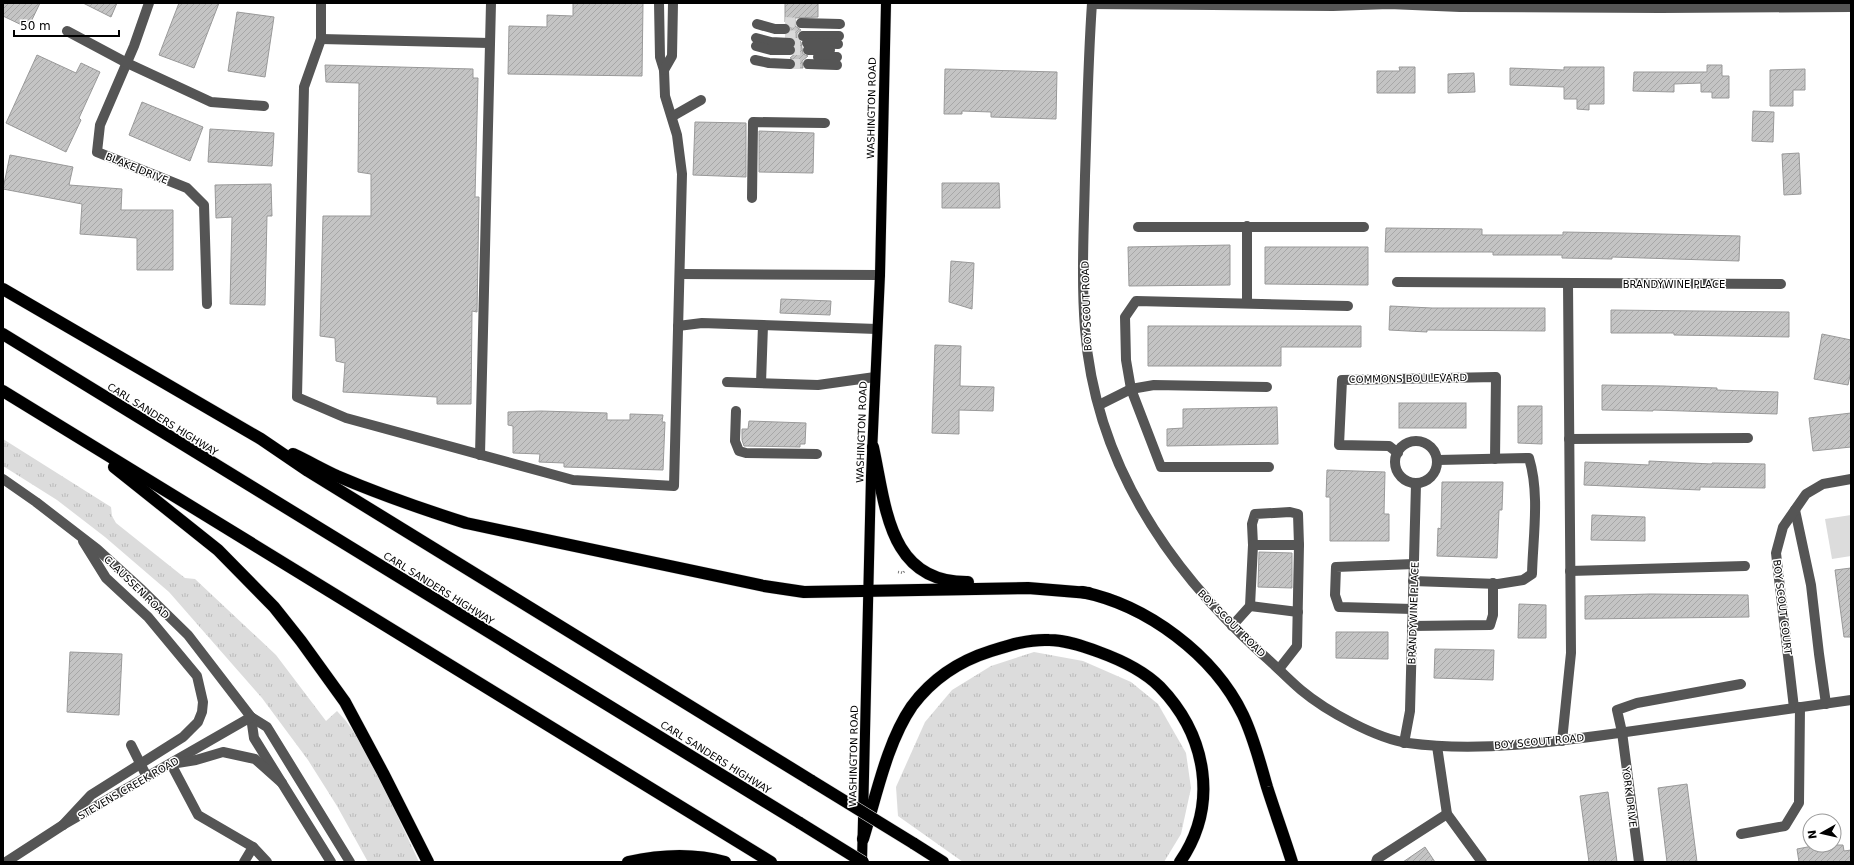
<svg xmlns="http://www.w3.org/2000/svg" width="1854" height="865" font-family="'DejaVu Sans',sans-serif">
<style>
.grass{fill:url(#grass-tufts)}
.park{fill:#dcdcdc}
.building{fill:url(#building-hatch);stroke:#999}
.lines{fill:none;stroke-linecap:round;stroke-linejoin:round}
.minor-tunnel{stroke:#d9d9d9;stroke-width:10;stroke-dasharray:10 5;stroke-linecap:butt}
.major-casing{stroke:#dbdbdb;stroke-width:11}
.highway-casing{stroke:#dbdbdb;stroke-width:13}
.path{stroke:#777;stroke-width:2.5;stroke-dasharray:1 2;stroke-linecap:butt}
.minor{stroke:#555;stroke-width:10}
.major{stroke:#000;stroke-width:10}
.highway{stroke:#000;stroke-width:12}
.highway-bridge-casing{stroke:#dbdbdb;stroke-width:13;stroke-linecap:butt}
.highway-bridge{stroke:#000;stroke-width:12}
.labels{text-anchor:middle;stroke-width:3;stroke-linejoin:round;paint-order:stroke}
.street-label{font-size:10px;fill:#000;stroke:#fff}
</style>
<defs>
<pattern id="grass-tufts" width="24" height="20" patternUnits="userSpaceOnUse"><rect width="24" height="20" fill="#dcdcdc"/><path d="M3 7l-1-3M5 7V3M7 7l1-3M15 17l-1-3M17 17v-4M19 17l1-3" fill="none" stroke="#bbb"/></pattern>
<pattern id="building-hatch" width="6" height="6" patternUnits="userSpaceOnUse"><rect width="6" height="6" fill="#c4c4c4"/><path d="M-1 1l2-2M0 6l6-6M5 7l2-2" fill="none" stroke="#a7a7a7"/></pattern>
</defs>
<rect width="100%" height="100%" fill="#fff"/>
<g class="grass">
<path d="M 3,439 L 111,507 L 112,516 L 116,523 L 185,578 L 195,579 L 276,655 L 326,721 L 337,711 L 346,721 L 367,751 L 419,862 L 368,862 L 337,806 L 308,760 L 262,698 L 169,592 L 105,537 L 57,500 L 3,466 Z"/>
<path d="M 1034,652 L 1083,661 L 1131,682 L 1158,704 L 1186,753 L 1191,788 L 1181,834 L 1164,862 L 963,862 L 898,816 L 896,787 L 925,722 L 952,690 L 991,666 Z"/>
</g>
<path class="park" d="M 1851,515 L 1851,556 L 1832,559 L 1825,519 Z"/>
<g class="building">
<path d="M 3,3 L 40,3 L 28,28 L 3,16 Z"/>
<path d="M 83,3 L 117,3 L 111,17 Z"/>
<path d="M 179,3 L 219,3 L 194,68 L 159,55 Z"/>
<path d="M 573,3 L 643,3 L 642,76 L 508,74 L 509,26 L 547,27 L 547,15 L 573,16 Z"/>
<path d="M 785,3 L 818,3 L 818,17 L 795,18 L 795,26 L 801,30 L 797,33 L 797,39 L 801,42 L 803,54 L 808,56 L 802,61 L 803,68 L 795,68 L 796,61 L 790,58 L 796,53 L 796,43 L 793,37 L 785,36 L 790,33 L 791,29 L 790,25 L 785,22 Z"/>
<path d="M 237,12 L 274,17 L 265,77 L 228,71 Z"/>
<path d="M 37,55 L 76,73 L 81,63 L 100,72 L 79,118 L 81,120 L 66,152 L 6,123 Z"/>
<path d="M 325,65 L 473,69 L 473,78 L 478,78 L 475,197 L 479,197 L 477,312 L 472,311 L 471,404 L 437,404 L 437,397 L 343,392 L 345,363 L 336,361 L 335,338 L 320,336 L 323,216 L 371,216 L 371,174 L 358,172 L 359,83 L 326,82 Z"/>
<path d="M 1707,65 L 1722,65 L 1722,76 L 1729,76 L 1729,98 L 1712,98 L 1712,92 L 1701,92 L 1701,83 L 1674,84 L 1674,92 L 1633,91 L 1634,72 L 1707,72 Z"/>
<path d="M 1399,67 L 1415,67 L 1415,93 L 1377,93 L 1377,71 L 1400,71 Z"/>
<path d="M 1564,67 L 1604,67 L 1604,104 L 1589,104 L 1589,110 L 1577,109 L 1577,99 L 1564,99 L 1564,87 L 1510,85 L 1510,68 L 1564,70 Z"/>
<path d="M 945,69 L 1057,72 L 1056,119 L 991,117 L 991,112 L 962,111 L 962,114 L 944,114 Z"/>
<path d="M 1805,69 L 1805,90 L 1793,90 L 1793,106 L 1770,106 L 1770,70 Z"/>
<path d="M 1474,73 L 1475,92 L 1448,93 L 1448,74 Z"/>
<path d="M 142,102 L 203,127 L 190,161 L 129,135 Z"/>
<path d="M 1753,111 L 1774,112 L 1773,142 L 1752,141 Z"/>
<path d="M 695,122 L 746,123 L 746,177 L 693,175 Z"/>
<path d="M 210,129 L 274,133 L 272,166 L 208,162 Z"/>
<path d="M 759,131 L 814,133 L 813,173 L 759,172 Z"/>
<path d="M 1799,153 L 1801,194 L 1784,195 L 1782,154 Z"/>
<path d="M 10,155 L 73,167 L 69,185 L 122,189 L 121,210 L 173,210 L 173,270 L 137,270 L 137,238 L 80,234 L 82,204 L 3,189 Z"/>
<path d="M 942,183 L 999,183 L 1000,208 L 942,208 Z"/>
<path d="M 271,184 L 272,216 L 267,216 L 265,305 L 230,304 L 232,217 L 216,218 L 215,185 Z"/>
<path d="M 1386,228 L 1482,229 L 1482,235 L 1563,235 L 1563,232 L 1621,233 L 1740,236 L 1739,261 L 1612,257 L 1612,259 L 1562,258 L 1562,255 L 1493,255 L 1493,252 L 1385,252 Z"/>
<path d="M 1230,245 L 1230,285 L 1129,286 L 1128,247 Z"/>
<path d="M 1265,247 L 1368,247 L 1368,285 L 1265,284 Z"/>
<path d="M 951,261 L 974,263 L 972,309 L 949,302 Z"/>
<path d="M 781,299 L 831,301 L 830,315 L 780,313 Z"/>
<path d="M 1390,306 L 1432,308 L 1545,308 L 1545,331 L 1427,330 L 1427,332 L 1389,330 Z"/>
<path d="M 1611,310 L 1789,312 L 1789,337 L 1674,335 L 1674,333 L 1611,333 Z"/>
<path d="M 1148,326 L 1361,326 L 1361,347 L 1281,347 L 1281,366 L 1148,366 Z"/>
<path d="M 1822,334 L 1851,340 L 1851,371 L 1848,385 L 1814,379 Z"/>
<path d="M 935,345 L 961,346 L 960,386 L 994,387 L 993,411 L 959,410 L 959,434 L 932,433 Z"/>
<path d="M 1602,385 L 1663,386 L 1717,388 L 1717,390 L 1778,392 L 1777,414 L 1653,410 L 1653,411 L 1602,410 Z"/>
<rect x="1399" y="403" width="67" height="25"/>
<path d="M 1518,406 L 1542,406 L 1542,444 L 1518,443 Z"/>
<path d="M 1277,407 L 1278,444 L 1167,446 L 1167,429 L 1183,428 L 1183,409 Z"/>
<path d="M 541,411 L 607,413 L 607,420 L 630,420 L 630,414 L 663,415 L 662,422 L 665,422 L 663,470 L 564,467 L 564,463 L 539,462 L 540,454 L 513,453 L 513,426 L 508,425 L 508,412 Z"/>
<path d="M 1851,413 L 1851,447 L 1813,451 L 1809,418 Z"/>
<path d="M 749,421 L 806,423 L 805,444 L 800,444 L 800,447 L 744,446 L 742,440 L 742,429 L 748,429 Z"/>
<path d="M 1649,461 L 1712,464 L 1712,463 L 1765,464 L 1765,488 L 1700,487 L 1700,490 L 1584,485 L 1585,462 L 1649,465 Z"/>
<path d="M 1327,470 L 1385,472 L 1384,514 L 1389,514 L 1389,541 L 1330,541 L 1330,497 L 1326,497 Z"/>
<path d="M 1442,482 L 1503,482 L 1502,510 L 1499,510 L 1497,558 L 1437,556 L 1438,528 L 1441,529 Z"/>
<path d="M 1592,515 L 1645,517 L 1645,541 L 1591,540 Z"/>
<path d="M 1259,552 L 1292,553 L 1292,588 L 1258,587 Z"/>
<path d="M 1851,568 L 1851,637 L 1844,637 L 1835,570 Z"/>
<path d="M 1650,594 L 1748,595 L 1749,617 L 1585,619 L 1585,596 Z"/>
<path d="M 1519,604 L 1546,605 L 1546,638 L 1518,638 Z"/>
<path d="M 1336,632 L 1388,632 L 1388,659 L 1336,658 Z"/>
<path d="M 1435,649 L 1494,650 L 1493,680 L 1434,678 Z"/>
<path d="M 70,652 L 122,654 L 119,715 L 67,712 Z"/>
<path d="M 1687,784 L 1697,862 L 1667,862 L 1658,788 Z"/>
<path d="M 1608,792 L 1617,862 L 1589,862 L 1580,796 Z"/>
<path d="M 1818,845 L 1843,845 L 1844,851 L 1851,850 L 1851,862 L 1799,862 L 1797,849 Z"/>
<path d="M 1425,847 L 1435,862 L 1403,862 Z"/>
</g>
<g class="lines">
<g class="minor-tunnel">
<path d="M 785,22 L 801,23"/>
<path d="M 785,35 L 803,36"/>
<path d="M 790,43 L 807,43"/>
<path d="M 790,50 L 808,50"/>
<path d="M 790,64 L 808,64"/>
</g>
<defs>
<path id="major" d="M 862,862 L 871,476 L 880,275 L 886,3"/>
<g id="highway">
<path d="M 3,289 L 261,439 L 308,471 L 812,781"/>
<path d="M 3,334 L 800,823"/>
<path d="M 3,391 L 771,862"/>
<path d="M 873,447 C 886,506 888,583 968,582"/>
<path d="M 293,454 C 308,461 322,469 337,476 C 379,494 422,509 466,523 L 764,586 L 804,592 L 1028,588 L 1089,593"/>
<path d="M 114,467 L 218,550 L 274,607 L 301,641 L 345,702 L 383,773 L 428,862"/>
<path d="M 1082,592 C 1147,605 1214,655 1243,715 C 1254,738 1260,763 1267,787 C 1275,812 1284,837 1292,862"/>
<path d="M 863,839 C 876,797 887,742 912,706 C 932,679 959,661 991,651 C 1010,645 1029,639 1049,640 C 1066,640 1083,646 1099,652 C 1121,660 1144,671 1160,687 C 1207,736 1219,805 1180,862"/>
<path d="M 913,843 L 943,862"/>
<path d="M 628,862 C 660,855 693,853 725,862"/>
</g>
</defs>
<use href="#major" class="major-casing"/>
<use href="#highway" class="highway-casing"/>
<path class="path" d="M 898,572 L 903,573 L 905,570"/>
<g class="minor">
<path d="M 149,3 L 134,46 L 100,125 L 97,152 L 187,188 L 204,205 L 207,304"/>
<path d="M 321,3 L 321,39 L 304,87 L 297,397 L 346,418 L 573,480 L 674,486 L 682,174 L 677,135 L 665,96 L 664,70 L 660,57 L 659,3"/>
<path d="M 1092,3 C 1088,61 1087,118 1085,176 C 1084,227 1081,279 1085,329 C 1095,461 1167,568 1262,654 C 1276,666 1288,679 1301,690 C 1326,711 1377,739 1408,743 C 1481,753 1561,741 1633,731 C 1706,721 1778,710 1851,700"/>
<path d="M 1092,4 L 1333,6 L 1389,4 L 1460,7 L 1660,8 L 1851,7"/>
<path d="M 801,23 L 840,24"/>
<path d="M 757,24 L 775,29 L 785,29"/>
<path d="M 67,31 L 127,63 L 211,102 L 264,106"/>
<path d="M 803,36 L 839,36"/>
<path d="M 756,38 L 771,42 L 790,43"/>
<path d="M 321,39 L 490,43"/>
<path d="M 807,43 L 838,44"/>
<path d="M 756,46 L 771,50 L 790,50"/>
<path d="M 808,50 L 830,50"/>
<path d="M 818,57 L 837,57"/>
<path d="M 755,60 L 769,63 L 790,64"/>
<path d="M 808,64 L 837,65"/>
<path d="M 664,70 L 672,56 L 673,3"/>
<path d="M 673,116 L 701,100"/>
<path d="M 752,198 L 753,122 L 825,123"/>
<path d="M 1247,226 L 1247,303"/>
<path d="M 1138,227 L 1364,227"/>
<path d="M 680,274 L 880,275"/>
<path d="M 1397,282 L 1781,284"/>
<path d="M 678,326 L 702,323 L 877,329"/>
<path d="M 727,382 L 818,385 L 875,377"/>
<path d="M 761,383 L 763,325"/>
<path d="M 1267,387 L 1154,385 L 1131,389 L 1126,360 L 1125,317 L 1136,301 L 1348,306"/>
<path d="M 1099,405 L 1131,389 L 1161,467 L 1269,467"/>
<path d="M 736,411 L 735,441 L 739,451 L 746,453 L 817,454"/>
<path d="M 1569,439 L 1748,438"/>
<circle cx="1416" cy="462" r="21"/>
<path d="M 1398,453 L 1389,446 L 1339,445 L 1342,380 L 1496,377 L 1495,459"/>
<path d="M 480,455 L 491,3"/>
<path d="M 3,479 L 36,502 L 97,549 L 142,590 L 188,635 L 251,717 L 267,727 L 350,862"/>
<path d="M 1795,510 L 1811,585 L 1819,654 L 1826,704"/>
<path d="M 1253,545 L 1252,524 L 1255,514 L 1290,512 L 1298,514 L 1299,545"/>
<path d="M 1570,571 L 1745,566"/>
<path d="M 1413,581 L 1498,584 L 1523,580 L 1532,574 C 1533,536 1540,494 1529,458 L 1438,460"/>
<path d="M 1250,606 L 1298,612"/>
<path d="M 1413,609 L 1339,607 L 1335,595 L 1336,567 L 1414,564"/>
<path d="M 1232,626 L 1250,606 L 1253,545 L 1299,545 L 1297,646 L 1279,669"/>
<path d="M 1412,626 L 1490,625 L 1493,615 L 1493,583"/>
<path d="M 1794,708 L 1776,553 L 1783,527 L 1806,494 L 1823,484 L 1851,479"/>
<path d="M 251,717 L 254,738 L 331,862"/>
<path d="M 1562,741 L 1571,653 L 1568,283"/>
<path d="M 1404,743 L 1410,711 L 1416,484"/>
<path d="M 131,745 L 147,777"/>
<path d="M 1437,746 L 1447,814 L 1482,862"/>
<path d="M 63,825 L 91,795 L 183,737 L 198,722 L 202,712 L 203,702 L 197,676 L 148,617 L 106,578 L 83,541"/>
<path d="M 1741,834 L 1785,826 L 1799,803 L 1800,707"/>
<path d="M 6,862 L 63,825 L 251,717"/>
<path d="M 244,862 L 253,847"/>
<path d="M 267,862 L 253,847 L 198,815 L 171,764 L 196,760 L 223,752 L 255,759 L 282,783"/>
<path d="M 1376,862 L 1377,859 L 1447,814"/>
<path d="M 1639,862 L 1622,732 L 1617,710 L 1637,703 L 1741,684"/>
</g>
<use href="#major" class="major"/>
<use href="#highway" class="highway"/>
<defs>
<g id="highway-bridge">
<path d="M 812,781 L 913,843"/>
<path d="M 800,823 L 863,862"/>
</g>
</defs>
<use href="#highway-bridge" class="highway-bridge-casing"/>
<use href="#highway-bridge" class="highway-bridge"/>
</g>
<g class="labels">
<g class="street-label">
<text transform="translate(871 108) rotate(-89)" y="4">WASHINGTON ROAD</text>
<text transform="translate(137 168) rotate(22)" y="4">BLAKE DRIVE</text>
<text x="1674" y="288">BRANDYWINE PLACE</text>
<text transform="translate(1086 306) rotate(-92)" y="4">BOY SCOUT ROAD</text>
<text transform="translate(1408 378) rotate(-1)" y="4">COMMONS BOULEVARD</text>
<text transform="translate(163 419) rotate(32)" y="4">CARL SANDERS HIGHWAY</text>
<text transform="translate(861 432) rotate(-88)" y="4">WASHINGTON ROAD</text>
<text transform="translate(137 587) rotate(44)" y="4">CLAUSSEN ROAD</text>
<text transform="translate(439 588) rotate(32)" y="4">CARL SANDERS HIGHWAY</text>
<text transform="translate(1783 607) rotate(83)" y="4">BOY SCOUT COURT</text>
<text transform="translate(1413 613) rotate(-88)" y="4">BRANDYWINE PLACE</text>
<text transform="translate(1232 623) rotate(45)" y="4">BOY SCOUT ROAD</text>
<text transform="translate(1539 741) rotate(-5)" y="4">BOY SCOUT ROAD</text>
<text transform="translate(853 756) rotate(-89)" y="4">WASHINGTON ROAD</text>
<text transform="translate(716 757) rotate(32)" y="4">CARL SANDERS HIGHWAY</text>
<text transform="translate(128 788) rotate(-30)" y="4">STEVENS CREEK ROAD</text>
<text transform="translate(1630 797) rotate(83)" y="4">YORK DRIVE</text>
</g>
</g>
<rect width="1854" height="865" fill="none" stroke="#000000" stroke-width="8"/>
<g transform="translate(1822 833) rotate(262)"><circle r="19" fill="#ffffff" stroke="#999999"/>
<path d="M0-3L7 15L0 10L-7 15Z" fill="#000000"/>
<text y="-6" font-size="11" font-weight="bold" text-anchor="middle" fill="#000000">N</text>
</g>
<path d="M14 30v6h105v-6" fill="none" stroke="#000000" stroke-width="2"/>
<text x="20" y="30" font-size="12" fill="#000000" stroke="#ffffff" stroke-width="3" paint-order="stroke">50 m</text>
</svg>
